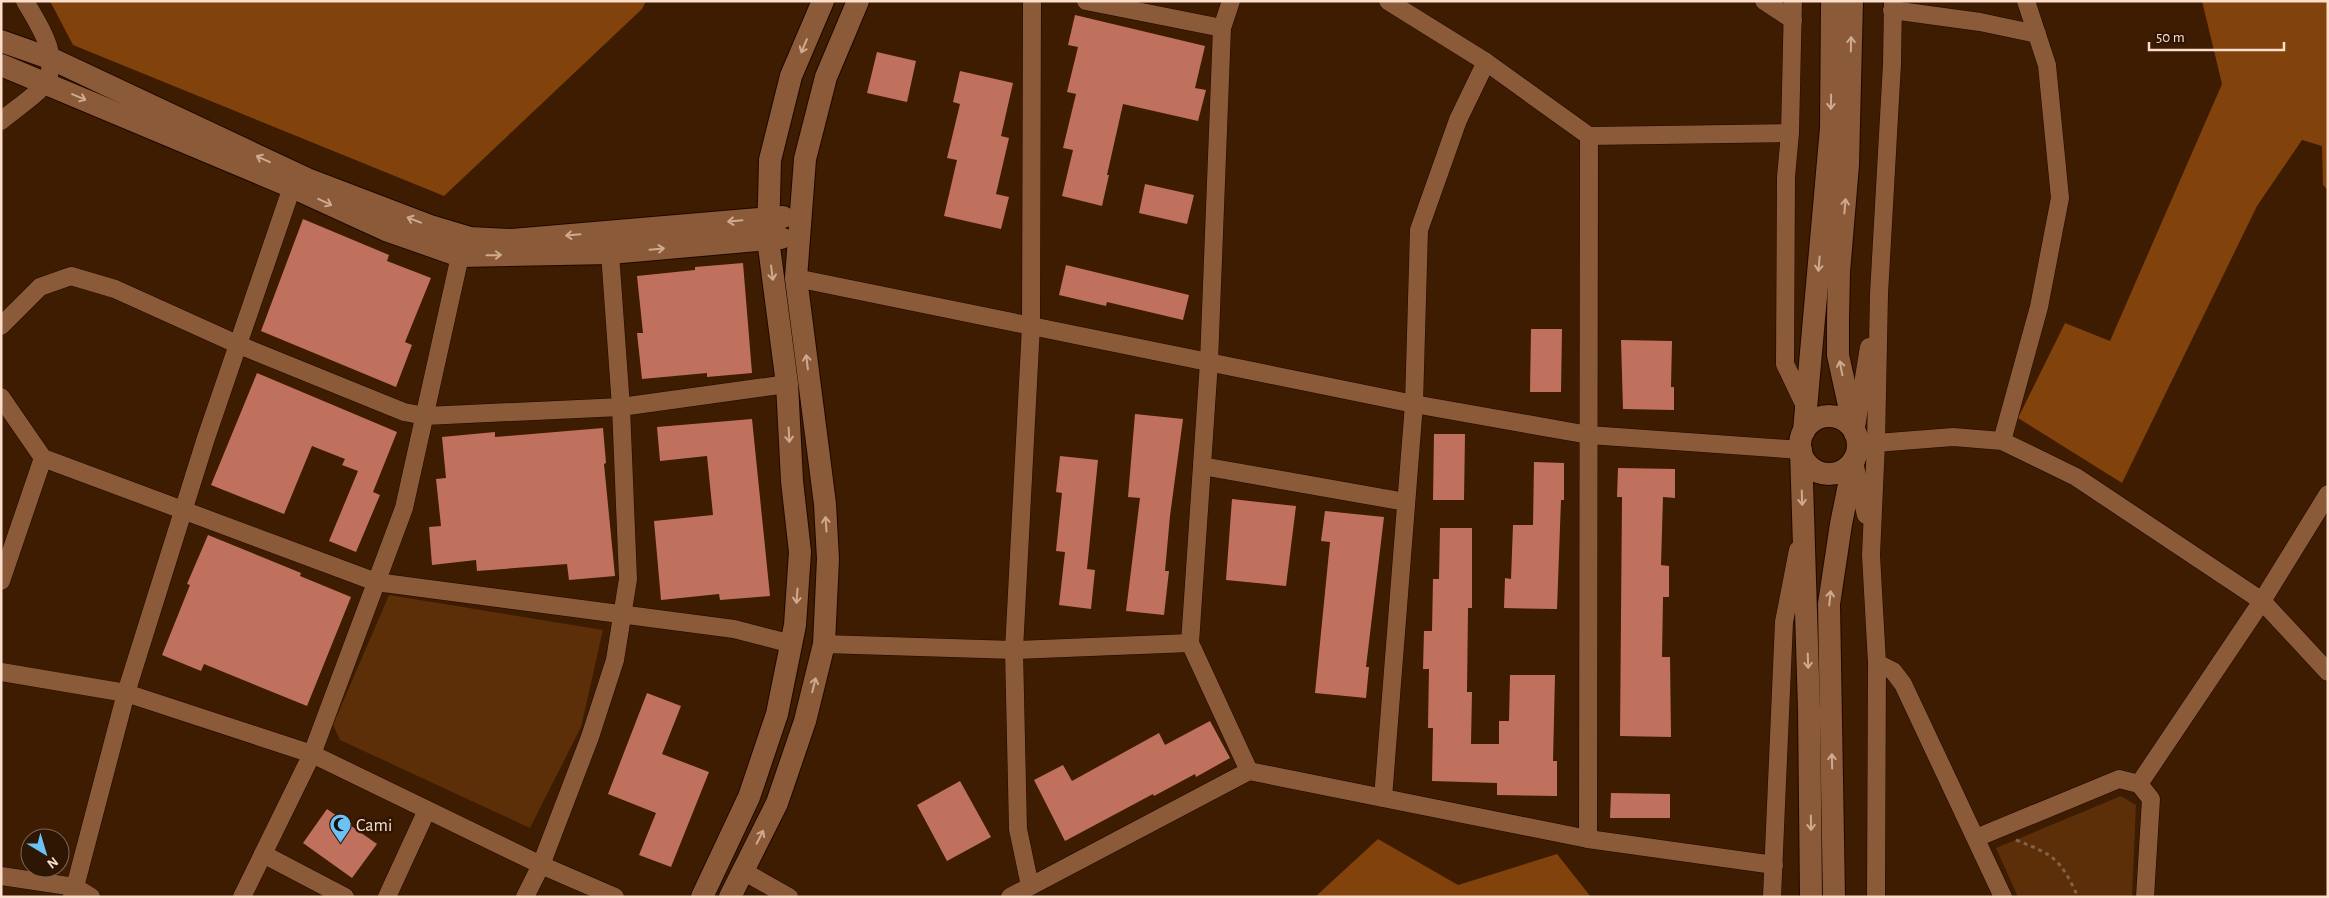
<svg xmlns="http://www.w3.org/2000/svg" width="2329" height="898" font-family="'Alegreya Sans',sans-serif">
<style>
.green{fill:#5c2f09}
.forest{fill:#81420b}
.building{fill:#c0715d}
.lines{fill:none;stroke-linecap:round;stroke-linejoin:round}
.minor-casing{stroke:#1e0800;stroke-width:19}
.tertiary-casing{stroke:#1e0800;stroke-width:24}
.path{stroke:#81624a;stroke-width:3;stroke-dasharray:4 4;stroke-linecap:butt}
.minor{stroke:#8b5a38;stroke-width:18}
.tertiary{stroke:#8b5a38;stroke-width:22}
.oneway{stroke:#ceaa91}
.labels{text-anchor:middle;stroke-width:5;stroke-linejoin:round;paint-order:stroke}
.poi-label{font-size:18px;fill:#fbdfcc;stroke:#2e1604;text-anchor:start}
</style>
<rect width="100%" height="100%" fill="#3d1c01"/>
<g class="green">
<path d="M 389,595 L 603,630 L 581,727 L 530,828 L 340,740 L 333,725 Z"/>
<path d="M 2121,796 L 2136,805 L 2132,897 L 2018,897 L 1996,848 Z"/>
</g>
<g class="forest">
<path d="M 50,1 L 646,1 L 642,9 L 444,196 L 73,45 Z"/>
<path d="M 2202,1 L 2328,1 L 2328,190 L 2323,185 L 2322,146 L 2302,140 L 2257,206 L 2122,483 L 2018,418 L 2065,323 L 2110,341 L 2222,84 Z"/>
<path d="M 1378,839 L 1458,885 L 1557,854 L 1591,897 L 1315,897 Z"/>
</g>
<g class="building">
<path d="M 1075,15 L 1205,46 L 1195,88 L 1206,90 L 1198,121 L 1123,104 L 1107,175 L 1109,175 L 1102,206 L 1062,196 L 1073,150 L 1063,148 L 1076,94 L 1067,92 L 1078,47 L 1068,45 Z"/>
<path d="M 877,52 L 916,61 L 907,102 L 867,93 Z"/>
<path d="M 960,71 L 1013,83 L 1001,136 L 1009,138 L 996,194 L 1009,197 L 1001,229 L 944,216 L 957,160 L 947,158 L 960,104 L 953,102 Z"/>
<path d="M 1145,184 L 1194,195 L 1187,224 L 1139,213 Z"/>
<path d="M 303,219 L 389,255 L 387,261 L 431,278 L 405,342 L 412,345 L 396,387 L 261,331 Z"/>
<path d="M 743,263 L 752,373 L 707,377 L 707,373 L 642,379 L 637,333 L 643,333 L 637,276 L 695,270 L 695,267 Z"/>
<path d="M 1066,265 L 1189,295 L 1183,320 L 1107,302 L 1106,306 L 1059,295 Z"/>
<path d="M 1531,329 L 1562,329 L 1561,392 L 1530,392 Z"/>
<path d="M 1621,340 L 1672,341 L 1671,387 L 1674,387 L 1674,410 L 1623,409 Z"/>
<path d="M 257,373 L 397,432 L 373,492 L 380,495 L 356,552 L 329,541 L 358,471 L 342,465 L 345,459 L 312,446 L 284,514 L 211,485 Z"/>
<path d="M 1135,414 L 1183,419 L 1170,516 L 1165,571 L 1169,571 L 1164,615 L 1126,611 L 1140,498 L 1128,497 Z"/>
<path d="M 752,419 L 770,596 L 720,600 L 719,594 L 661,600 L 654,521 L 713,515 L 707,456 L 660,461 L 657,427 Z"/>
<path d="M 603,428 L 606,463 L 604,464 L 615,576 L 569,580 L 567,564 L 477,571 L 476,560 L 432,565 L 429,527 L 441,526 L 436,479 L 446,478 L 442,437 L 495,432 L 495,437 Z"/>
<path d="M 1434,434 L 1465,434 L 1464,500 L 1433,500 Z"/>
<path d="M 1060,456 L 1098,460 L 1087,569 L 1095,570 L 1091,609 L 1059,605 L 1065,552 L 1056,551 L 1062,493 L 1056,492 Z"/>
<path d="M 1534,462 L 1564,463 L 1564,500 L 1561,500 L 1557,609 L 1504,608 L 1505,578 L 1511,579 L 1513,525 L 1533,525 Z"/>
<path d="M 1618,468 L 1675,469 L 1675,498 L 1663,497 L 1661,565 L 1669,566 L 1669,597 L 1663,597 L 1662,657 L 1670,657 L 1671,737 L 1620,736 L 1622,497 L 1617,497 Z"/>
<path d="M 1232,499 L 1296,506 L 1286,586 L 1226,580 Z"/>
<path d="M 1325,511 L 1384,517 L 1366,667 L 1369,667 L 1366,698 L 1315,693 L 1330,542 L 1321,541 Z"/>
<path d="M 1440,528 L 1472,528 L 1472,608 L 1468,608 L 1467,692 L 1472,692 L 1471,744 L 1499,744 L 1499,721 L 1509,721 L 1510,675 L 1555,675 L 1553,761 L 1557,761 L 1557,796 L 1497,795 L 1497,783 L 1432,781 L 1433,728 L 1428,728 L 1429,669 L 1423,669 L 1424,631 L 1432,631 L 1433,579 L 1439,579 Z"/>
<path d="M 208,535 L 301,573 L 300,576 L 351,597 L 307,706 L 204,664 L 201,671 L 162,655 L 190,585 L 187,584 Z"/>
<path d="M 647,693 L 681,706 L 662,754 L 709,772 L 671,867 L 639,855 L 656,813 L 608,794 Z"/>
<path d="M 1210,721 L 1230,758 L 1196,777 L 1195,774 L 1154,796 L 1153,794 L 1065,841 L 1034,780 L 1063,765 L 1072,781 L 1159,733 L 1165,745 Z"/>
<path d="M 960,781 L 991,837 L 947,861 L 917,805 Z"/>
<path d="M 1611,793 L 1670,794 L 1670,818 L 1610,818 Z"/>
<path d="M 327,809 L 377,844 L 352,878 L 303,843 Z"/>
</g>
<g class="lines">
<defs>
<g id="minor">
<path d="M 1086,1 L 1222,28"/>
<path d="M 1231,1 L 1222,28 L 1209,362 L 1190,643 L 1249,771"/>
<path d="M 1388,1 L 1486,62 L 1589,136 L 1588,839"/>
<path d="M 1764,1 L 1793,20"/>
<path d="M 1793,1 L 1790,133 L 1786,177 L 1785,364 L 1806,408"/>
<path d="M 1893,1 L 1892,64 L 1879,294 L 1876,443 L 1953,437 L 2002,441 L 2076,477 L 2262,601 L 2328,494"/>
<path d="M 1892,10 L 1980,22 L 2037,34"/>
<path d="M 1,121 C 11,112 40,93 45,83 C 62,56 38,24 25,1"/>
<path d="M 1589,136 L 1790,133"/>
<path d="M 292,187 L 206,438 L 126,693 L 312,754 L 541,865 L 615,897"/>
<path d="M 796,278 L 1414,404 L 1589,435 L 1801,450"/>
<path d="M 1,326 L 40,287 L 71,276 L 115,289 L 239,345 L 404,412 L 425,416 L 621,407 L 787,384"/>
<path d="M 1,397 L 43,458 L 376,582 L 734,629 L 792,644"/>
<path d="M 1856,427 L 1869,347"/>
<path d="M 2002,441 L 2039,307 L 2060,198 L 2047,65 L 2026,1"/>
<path d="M 1858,442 L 1876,443 L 1871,555 L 1877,663 L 1876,897"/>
<path d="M 1854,462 L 1866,515"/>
<path d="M 1202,466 L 1406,502"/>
<path d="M 1,581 L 43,458"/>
<path d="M 824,644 L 1014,650 L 1190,643"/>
<path d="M 1877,663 L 1893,671 L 1903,684 L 2003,897"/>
<path d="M 1,672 L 126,693 L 75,887 L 91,897"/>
<path d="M 2139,784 L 2262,601 L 2328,672"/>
<path d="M 1383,798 L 1414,404 L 1419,230 L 1458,120 L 1486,62"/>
<path d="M 1976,838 L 2119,779 L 2139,784 L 2151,799 L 2145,897"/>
<path d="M 263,854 L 345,897"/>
<path d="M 743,871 L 789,897"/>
<path d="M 1,876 L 75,887 L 72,897"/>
<path d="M 1030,886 L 1018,829 L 1014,650 L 1031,326 L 1032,1"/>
<path d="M 242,897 L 312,754 L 404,508 L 460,256"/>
<path d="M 387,897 L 427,810"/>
<path d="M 525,897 L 541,865 L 590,737 L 615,660 L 628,579 L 621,407 L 610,253"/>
<path d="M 1010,897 L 1249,771 L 1588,839 L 1774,865"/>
<path d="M 1772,897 L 1784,622 L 1798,550"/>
</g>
<g id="tertiary">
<path d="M 1852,1 L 1848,165 L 1839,272 L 1838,320 L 1838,355 L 1855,433"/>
<path d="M 1,41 L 52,59 L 307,179 L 430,226 L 470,238 L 512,240 L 783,217"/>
<path d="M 1,65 L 292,187 L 386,230 L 460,256 L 610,253 L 781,238"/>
<circle cx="1829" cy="445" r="29"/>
<path d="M 1804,431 L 1831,128 L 1832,1"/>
<path d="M 1801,450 L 1809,709 L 1811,897"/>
<path d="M 702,897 L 749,797 L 777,714 L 795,625 L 800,552 L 792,481 L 787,384 L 768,239 L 770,160 L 791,76 L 823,1"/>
<path d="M 730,897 L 777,803 L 805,721 L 824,644 L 828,559 L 825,504 L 796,278 L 805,159 L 826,77 L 858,1"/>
<path d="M 1834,897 L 1829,604 L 1841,524 L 1854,460"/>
</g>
</defs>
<use href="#minor" class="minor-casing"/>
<use href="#tertiary" class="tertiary-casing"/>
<path class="path" d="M 2016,840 C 2054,855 2060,858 2078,897"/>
<use href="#minor" class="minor"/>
<use href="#tertiary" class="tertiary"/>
</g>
<defs><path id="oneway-shaft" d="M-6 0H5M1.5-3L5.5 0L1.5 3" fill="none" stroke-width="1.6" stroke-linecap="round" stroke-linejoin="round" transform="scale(1.25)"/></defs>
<g class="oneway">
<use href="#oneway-shaft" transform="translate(1851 44) rotate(-89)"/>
<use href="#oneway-shaft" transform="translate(804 46) rotate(113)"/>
<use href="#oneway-shaft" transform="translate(79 97) rotate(23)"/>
<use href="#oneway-shaft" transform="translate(1831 102) rotate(91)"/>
<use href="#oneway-shaft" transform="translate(263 159) rotate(-155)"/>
<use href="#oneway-shaft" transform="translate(325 202) rotate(25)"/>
<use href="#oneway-shaft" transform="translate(1845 206) rotate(-85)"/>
<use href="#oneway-shaft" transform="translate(414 220) rotate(-159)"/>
<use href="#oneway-shaft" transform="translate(735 221) rotate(175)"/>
<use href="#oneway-shaft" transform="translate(573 235) rotate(175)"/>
<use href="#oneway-shaft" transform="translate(657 249) rotate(-5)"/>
<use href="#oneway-shaft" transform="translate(494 255) rotate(-1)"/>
<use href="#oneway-shaft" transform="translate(1819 264) rotate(95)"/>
<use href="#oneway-shaft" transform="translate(772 273) rotate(83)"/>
<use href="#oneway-shaft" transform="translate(807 362) rotate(-97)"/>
<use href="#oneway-shaft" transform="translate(1841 368) rotate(-101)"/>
<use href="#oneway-shaft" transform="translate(789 435) rotate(87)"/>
<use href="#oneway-shaft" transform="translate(1802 498) rotate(88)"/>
<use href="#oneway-shaft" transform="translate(826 524) rotate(-94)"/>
<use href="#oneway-shaft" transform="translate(797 596) rotate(94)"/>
<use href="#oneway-shaft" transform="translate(1830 598) rotate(-84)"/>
<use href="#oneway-shaft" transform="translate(1808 661) rotate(88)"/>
<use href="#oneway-shaft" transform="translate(814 685) rotate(-76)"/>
<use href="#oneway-shaft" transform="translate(1832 761) rotate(-91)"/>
<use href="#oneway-shaft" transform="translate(1811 823) rotate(89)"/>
<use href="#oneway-shaft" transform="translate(760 837) rotate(-63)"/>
</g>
<defs>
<symbol id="mosque-pin" viewBox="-11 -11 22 30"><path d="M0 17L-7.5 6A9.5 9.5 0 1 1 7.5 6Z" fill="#6cc2f3" stroke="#2e1604"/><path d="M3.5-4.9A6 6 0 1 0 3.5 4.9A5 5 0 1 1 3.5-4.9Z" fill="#111"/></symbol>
</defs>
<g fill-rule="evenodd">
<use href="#mosque-pin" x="328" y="812" width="25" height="34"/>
</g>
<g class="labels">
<g class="poi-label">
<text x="356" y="831">Cami</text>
</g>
</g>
<rect width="2329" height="898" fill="none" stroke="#fbdfcc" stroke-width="5"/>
<g transform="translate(45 853) rotate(142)"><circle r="24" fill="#2e1604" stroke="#806654"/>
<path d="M0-4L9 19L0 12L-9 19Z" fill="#6cc2f3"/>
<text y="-8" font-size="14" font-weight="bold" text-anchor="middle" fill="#fbdfcc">N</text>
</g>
<path d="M2149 42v8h135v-8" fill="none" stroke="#fbdfcc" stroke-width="2.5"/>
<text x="2156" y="42" font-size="15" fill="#fbdfcc" stroke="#2e1604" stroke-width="4" paint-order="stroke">50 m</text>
</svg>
